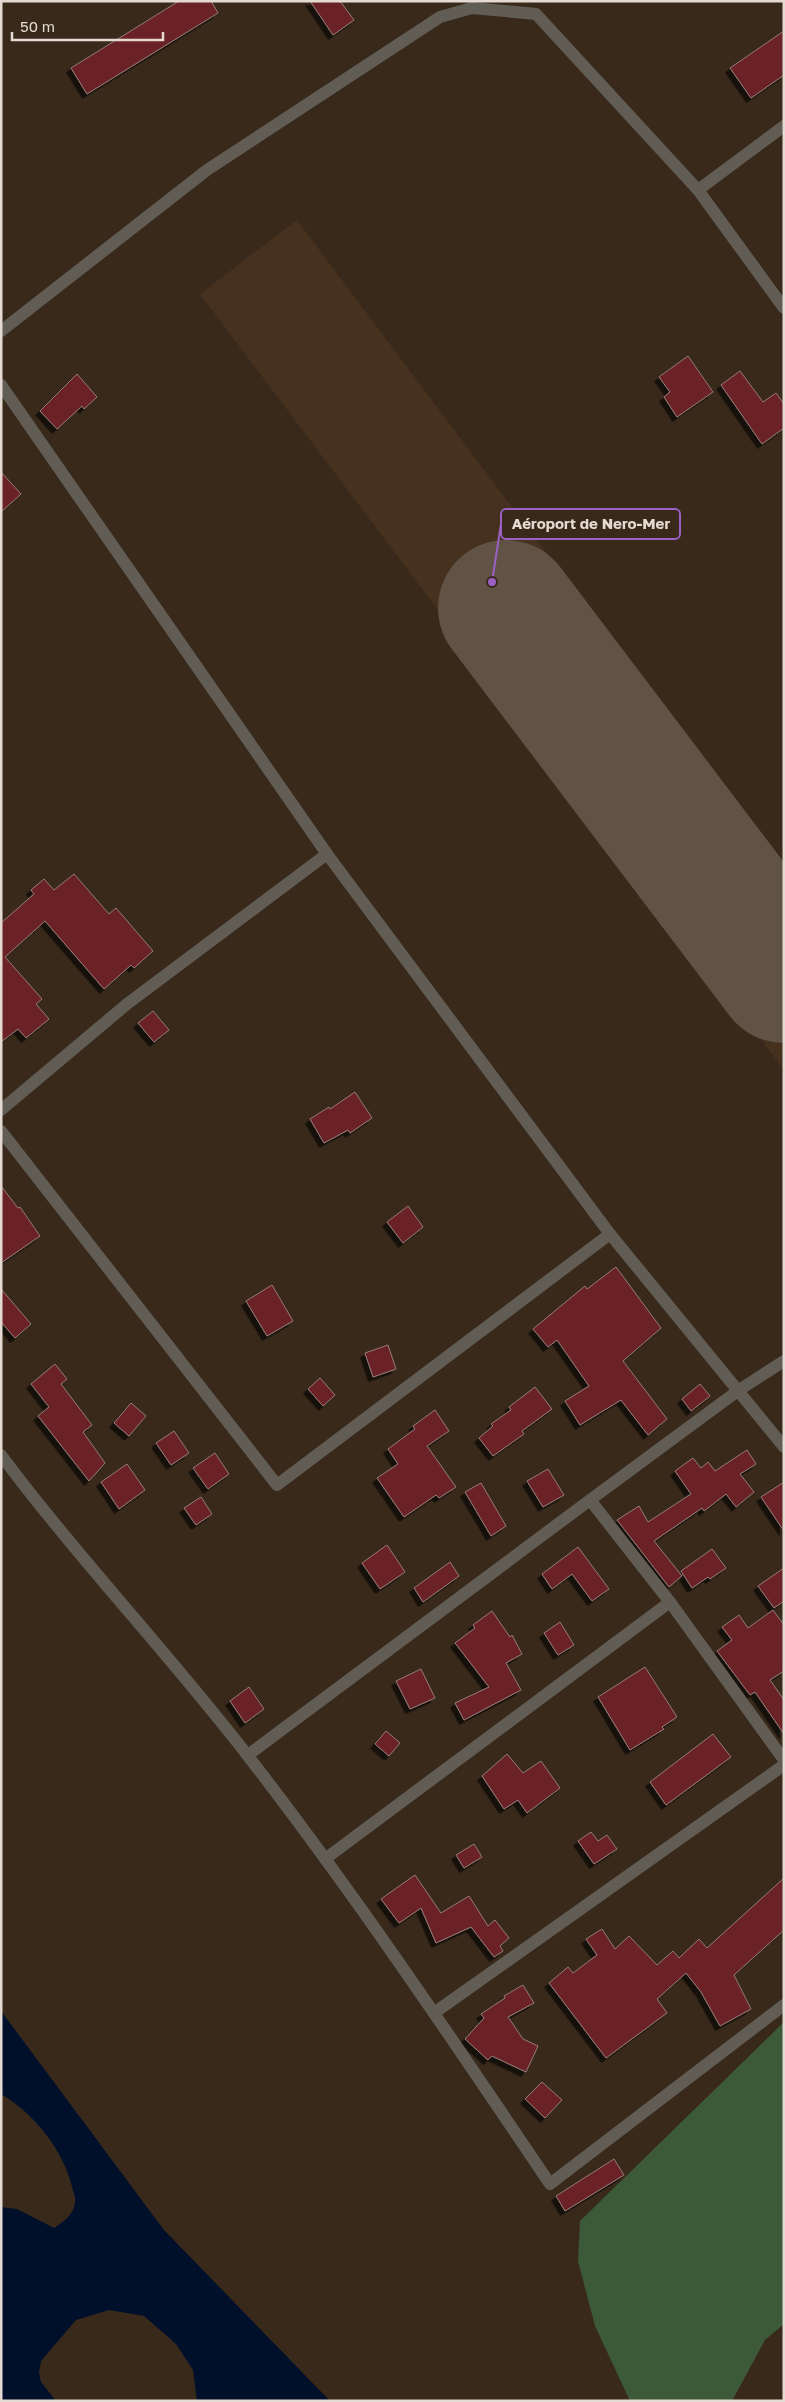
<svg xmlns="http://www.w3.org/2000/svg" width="785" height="2402" font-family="'Golos Text',sans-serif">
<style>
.built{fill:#46311e}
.green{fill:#3c5938}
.water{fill:#00102b}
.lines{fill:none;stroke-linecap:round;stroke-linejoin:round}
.runway{stroke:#605244;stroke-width:136}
.building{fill:#6a2325;stroke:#957b7a;filter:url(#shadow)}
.street{stroke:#615d54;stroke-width:12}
.leader{fill:none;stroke:#9a60c4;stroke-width:2}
.callout-dot{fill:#9a60c4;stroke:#38291b;stroke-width:2}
.callout{fill:#38291b;stroke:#9a60c4;stroke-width:2}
.callout-label{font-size:15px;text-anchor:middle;font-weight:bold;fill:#e4dad1}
</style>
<defs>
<filter id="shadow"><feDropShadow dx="-4.5" dy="4.5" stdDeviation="0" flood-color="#0009"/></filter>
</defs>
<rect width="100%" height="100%" fill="#38291b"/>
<path class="built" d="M 297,220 L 784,870 L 784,1070 L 200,294 Z"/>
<path class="green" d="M 784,2022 L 784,2324 L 765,2340 L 732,2401 L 630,2401 L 595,2326 L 578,2261 L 580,2221 Z"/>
<path class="water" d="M 1,2011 L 164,2230 L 330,2401 L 197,2401 L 193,2370 L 176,2344 L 144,2316 L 109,2310 L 76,2320 L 41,2361 L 39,2373 L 41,2382 L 56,2401 L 1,2401 L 1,2207 L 17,2209 L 54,2228 C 63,2222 74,2215 75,2202 C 76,2199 74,2194 73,2191 C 65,2152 35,2114 1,2094 Z"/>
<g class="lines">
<path class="runway" d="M 506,608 L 784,975"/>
</g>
<g class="building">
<path d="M 179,1 L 211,1 L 218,13 L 87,94 L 71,68 Z"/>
<path d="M 310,1 L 340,1 L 354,20 L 333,35 Z"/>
<path d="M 784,31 L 784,75 L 751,98 L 730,68 Z"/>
<path d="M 688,356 L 713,392 L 677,417 L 664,397 L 670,392 L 659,377 Z"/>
<path d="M 740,371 L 763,402 L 776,393 L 784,404 L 784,428 L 762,444 L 721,385 Z"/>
<path d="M 77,374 L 97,397 L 84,409 L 82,406 L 57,429 L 40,411 Z"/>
<path d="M 1,472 L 21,494 L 1,512 Z"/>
<path d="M 74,874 L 109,914 L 116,908 L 153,951 L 134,968 L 131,965 L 104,989 L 45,921 L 5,957 L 42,999 L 36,1004 L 49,1019 L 26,1038 L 18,1029 L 1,1042 L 1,923 L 34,894 L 31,890 L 44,879 L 54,890 Z"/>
<path d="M 153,1011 L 169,1030 L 154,1042 L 138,1023 Z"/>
<path d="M 355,1092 L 372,1118 L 350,1133 L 348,1130 L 324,1143 L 310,1119 L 329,1107 L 330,1109 Z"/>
<path d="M 1,1186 L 18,1208 L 20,1207 L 40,1236 L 1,1263 Z"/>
<path d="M 408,1206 L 423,1227 L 403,1243 L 387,1222 Z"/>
<path d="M 616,1267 L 661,1328 L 623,1361 L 667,1419 L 648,1435 L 621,1400 L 580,1425 L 565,1401 L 589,1386 L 557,1340 L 548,1347 L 533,1329 L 585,1286 L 587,1289 Z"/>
<path d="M 272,1285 L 293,1321 L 267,1336 L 246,1301 Z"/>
<path d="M 1,1289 L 31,1324 L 15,1338 L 1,1322 Z"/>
<path d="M 388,1345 L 396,1369 L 373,1377 L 365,1353 Z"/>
<path d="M 55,1364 L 67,1379 L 61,1384 L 92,1425 L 83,1432 L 105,1463 L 89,1481 L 38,1416 L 49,1407 L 31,1384 Z"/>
<path d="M 320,1378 L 335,1395 L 323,1406 L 308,1389 Z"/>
<path d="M 700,1384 L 710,1396 L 691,1411 L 682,1399 Z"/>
<path d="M 535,1387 L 552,1409 L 522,1431 L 524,1434 L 493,1456 L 479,1438 L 493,1426 L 491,1424 L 511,1410 L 509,1407 Z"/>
<path d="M 131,1403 L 146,1416 L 129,1436 L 114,1423 Z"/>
<path d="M 435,1410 L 449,1431 L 427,1446 L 456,1487 L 439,1498 L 436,1495 L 404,1517 L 377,1478 L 398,1464 L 388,1449 L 415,1429 L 413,1426 Z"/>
<path d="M 174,1431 L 189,1453 L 171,1465 L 156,1443 Z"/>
<path d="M 747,1450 L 756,1464 L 740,1474 L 754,1492 L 736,1507 L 726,1494 L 704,1511 L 702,1508 L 654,1541 L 682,1576 L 669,1587 L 617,1520 L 639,1506 L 648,1522 L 691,1494 L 675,1471 L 693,1458 L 701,1468 L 708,1462 L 715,1471 Z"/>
<path d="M 215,1453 L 229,1474 L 208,1489 L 193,1468 Z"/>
<path d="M 127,1464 L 145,1490 L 119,1509 L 101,1482 Z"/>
<path d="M 548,1469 L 564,1495 L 543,1507 L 527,1481 Z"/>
<path d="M 784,1482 L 784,1531 L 761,1497 Z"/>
<path d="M 481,1483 L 506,1526 L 491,1536 L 465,1492 Z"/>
<path d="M 201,1497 L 212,1514 L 196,1525 L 184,1508 Z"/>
<path d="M 387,1545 L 405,1572 L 380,1589 L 362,1563 Z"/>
<path d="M 578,1547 L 609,1589 L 592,1601 L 572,1574 L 552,1589 L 542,1574 Z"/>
<path d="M 712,1549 L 726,1568 L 710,1579 L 708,1577 L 692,1588 L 681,1571 Z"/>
<path d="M 450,1562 L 459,1576 L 423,1602 L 414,1588 Z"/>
<path d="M 784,1568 L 784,1601 L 774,1608 L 758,1586 Z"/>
<path d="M 773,1610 L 784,1625 L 784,1671 L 770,1680 L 784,1700 L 784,1734 L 755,1692 L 750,1695 L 717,1651 L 732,1640 L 722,1627 L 739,1615 L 748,1628 Z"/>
<path d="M 492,1611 L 510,1637 L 512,1635 L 522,1654 L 506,1663 L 521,1690 L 464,1720 L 455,1703 L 489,1687 L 455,1643 L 475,1628 L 473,1625 Z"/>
<path d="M 560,1622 L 574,1645 L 558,1655 L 544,1633 Z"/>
<path d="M 645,1667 L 677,1717 L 662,1727 L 664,1729 L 630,1750 L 598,1697 Z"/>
<path d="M 421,1669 L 435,1698 L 410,1709 L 396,1681 Z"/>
<path d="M 249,1687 L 264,1709 L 245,1723 L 230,1701 Z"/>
<path d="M 386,1731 L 400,1743 L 389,1756 L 375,1744 Z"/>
<path d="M 713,1734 L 731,1757 L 666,1805 L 650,1782 Z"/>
<path d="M 507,1754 L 523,1773 L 541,1761 L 560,1788 L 527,1813 L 518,1800 L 504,1809 L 482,1776 Z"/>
<path d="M 591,1832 L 598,1841 L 607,1835 L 617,1849 L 594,1864 L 578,1841 Z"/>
<path d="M 474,1844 L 482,1857 L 464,1868 L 456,1855 Z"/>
<path d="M 415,1875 L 441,1913 L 469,1896 L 488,1926 L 495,1920 L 509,1938 L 500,1946 L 503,1951 L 494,1957 L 471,1927 L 436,1943 L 421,1908 L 399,1923 L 381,1899 Z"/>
<path d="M 784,1878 L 784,1930 L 734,1975 L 751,2009 L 720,2026 L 701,1992 L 686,1973 L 657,1999 L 667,2013 L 606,2058 L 549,1983 L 568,1967 L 573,1973 L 597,1955 L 586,1939 L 602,1929 L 615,1949 L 629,1936 L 657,1965 L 673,1951 L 679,1958 L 699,1939 L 707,1948 Z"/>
<path d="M 523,1985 L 534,2003 L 508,2017 L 523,2039 L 538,2046 L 526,2072 L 492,2056 L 488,2060 L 465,2039 L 484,2018 L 481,2014 L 505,1998 L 504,1996 Z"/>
<path d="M 542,2082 L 562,2100 L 545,2118 L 525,2099 Z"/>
<path d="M 614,2159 L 624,2175 L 565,2211 L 556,2196 Z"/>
</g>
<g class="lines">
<g class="street">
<path d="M 698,190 L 784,126"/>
<path d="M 1,331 L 207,170 L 440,17 L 472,8 L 536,14 L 698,190 L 784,308"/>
<path d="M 1,385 L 327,854"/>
<path d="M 1,1110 L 127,1004 L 327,854 L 610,1234 L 784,1447"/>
<path d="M 1,1131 L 277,1485 L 610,1234"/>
<path d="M 1,1455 C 79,1559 169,1654 248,1756 C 355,1894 452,2039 550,2184 L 784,2005"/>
<path d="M 590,1500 L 670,1602 L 784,1760"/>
<path d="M 248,1755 L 590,1500 L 739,1390 L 784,1361"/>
<path d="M 325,1859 L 670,1602"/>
<path d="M 434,2013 L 784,1765"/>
</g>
</g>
<path class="leader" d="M492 582L501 524"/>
<circle class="callout-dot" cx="492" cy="582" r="5"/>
<rect class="callout" x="501" y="509" width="179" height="30" rx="5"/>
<g class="callout-label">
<text x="591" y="529">Aéroport de Nero-Mer</text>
</g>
<rect width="785" height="2402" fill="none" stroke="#e4dad1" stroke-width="5"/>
<path d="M12 32v8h151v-8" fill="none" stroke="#e4dad1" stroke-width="2.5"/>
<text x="20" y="32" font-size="15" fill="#e4dad1" stroke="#38291b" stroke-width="4" paint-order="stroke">50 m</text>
</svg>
